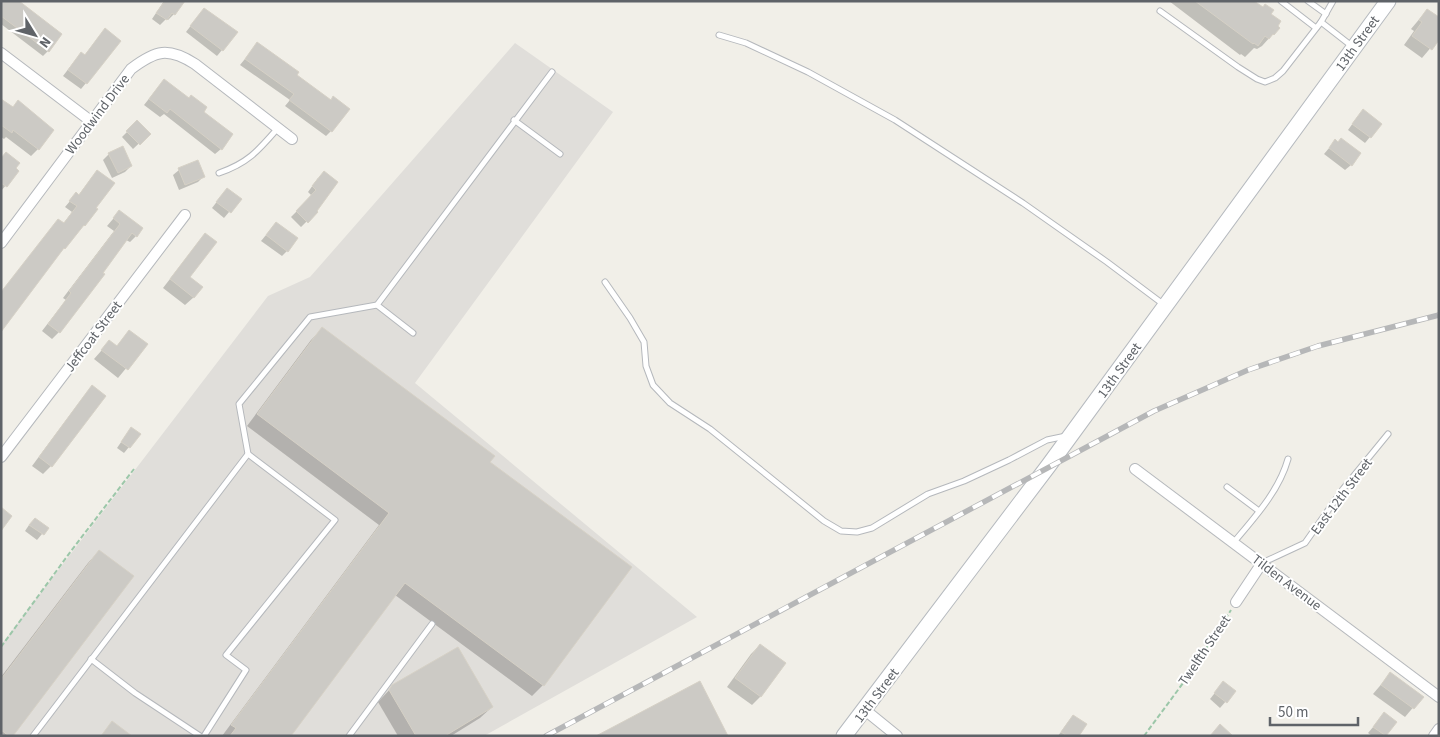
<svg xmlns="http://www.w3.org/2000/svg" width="1440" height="737" font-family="'Source Sans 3',sans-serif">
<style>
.industrial{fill:#e0deda}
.shadow{fill:#0003}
.building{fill:#cccac5;stroke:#d6d1c6}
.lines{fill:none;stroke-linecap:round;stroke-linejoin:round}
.lane-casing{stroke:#b5b8bc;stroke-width:7}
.street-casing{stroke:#b5b8bc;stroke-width:12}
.secondary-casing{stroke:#b6babf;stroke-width:17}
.path{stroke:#9cc7a9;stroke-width:2;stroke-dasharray:5 2.5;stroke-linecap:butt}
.lane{stroke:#fff;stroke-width:5}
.street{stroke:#fff;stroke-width:10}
.secondary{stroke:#fff;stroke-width:15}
.rail-casing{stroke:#b6b7b8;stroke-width:5.5}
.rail{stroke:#fff;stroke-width:4;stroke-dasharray:11;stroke-linecap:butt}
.labels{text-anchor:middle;stroke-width:4;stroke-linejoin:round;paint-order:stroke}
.street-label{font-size:14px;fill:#5f6368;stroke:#fff}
</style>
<rect width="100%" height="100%" fill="#f1efe8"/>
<path class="industrial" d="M 515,43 L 613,112 L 415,383 L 697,617 L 484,736 L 1,736 L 1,645 L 268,296 L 310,277 Z"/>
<g class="shadow">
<path d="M 1,1 L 48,51 L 43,56 L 1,24 Z"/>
<path d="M 164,1 L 183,1 L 174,14 L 168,20 L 166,19 L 160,25 L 152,19 Z"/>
<path d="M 1169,1 L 1252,1 L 1270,14 L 1273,34 L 1262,46 L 1257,49 L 1254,48 L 1245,57 L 1241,54 L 1240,55 Z"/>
<path d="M 1427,10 L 1439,38 L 1422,58 L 1404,45 L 1414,31 L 1411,29 Z"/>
<path d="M 199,15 L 222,50 L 217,56 L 186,32 Z"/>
<path d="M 100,35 L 86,83 L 81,89 L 63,76 L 76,59 L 84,56 Z"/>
<path d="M 257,44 L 295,75 L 331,131 L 326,136 L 285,106 L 290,100 L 240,65 Z"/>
<path d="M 159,86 L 221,149 L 215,154 L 164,114 L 160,117 L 144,105 Z"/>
<path d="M 1,100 L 38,149 L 31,156 L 6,137 L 4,139 L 1,137 Z"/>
<path d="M 1358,116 L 1370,137 L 1365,143 L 1348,130 Z"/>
<path d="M 137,122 L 149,134 L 133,149 L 122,137 Z"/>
<path d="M 1335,141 L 1351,165 L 1345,170 L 1324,154 Z"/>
<path d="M 109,154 L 131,166 L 125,172 L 112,178 L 103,160 Z"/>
<path d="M 1,158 L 18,171 L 1,191 Z"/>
<path d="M 197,162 L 203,177 L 198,182 L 179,190 L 173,175 L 179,170 Z"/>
<path d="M 92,177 L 95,208 L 96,209 L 59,254 L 63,224 L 72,212 L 65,207 L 76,194 L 78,196 Z"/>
<path d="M 318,178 L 316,212 L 301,227 L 291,217 L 312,196 L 308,192 Z"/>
<path d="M 222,195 L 240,199 L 224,218 L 212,208 Z"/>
<path d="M 119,212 L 136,236 L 130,242 L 126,240 L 59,332 L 52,339 L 42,331 L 66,300 L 63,298 L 114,231 L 107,226 Z"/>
<path d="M 276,223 L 287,251 L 282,256 L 261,241 Z"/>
<path d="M 205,235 L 189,277 L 194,297 L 185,305 L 163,288 L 197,244 Z"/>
<path d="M 322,329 L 488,462 L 543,685 L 532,696 L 395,595 L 290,736 L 222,736 L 379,525 L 247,426 L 311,340 Z"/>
<path d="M 129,331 L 146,344 L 118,378 L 94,359 L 109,342 L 116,347 Z"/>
<path d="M 92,387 L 51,466 L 43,474 L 32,466 L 84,396 Z"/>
<path d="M 126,435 L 129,447 L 124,453 L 117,448 Z"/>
<path d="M 29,525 L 47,528 L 37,540 L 25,531 Z"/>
<path d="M 99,551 L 12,736 L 1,736 L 1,677 L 88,563 Z"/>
<path d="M 760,645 L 784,664 L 760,697 L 752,705 L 727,687 L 751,654 Z"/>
<path d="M 1390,674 L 1422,697 L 1405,717 L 1373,694 Z"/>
<path d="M 393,686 L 492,707 L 480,718 L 451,736 L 398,736 L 378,702 Z"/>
<path d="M 1218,689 L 1234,692 L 1220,708 L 1210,699 Z"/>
<path d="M 1074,716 L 1078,736 L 1058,736 L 1068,722 Z"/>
<path d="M 1379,720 L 1395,722 L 1384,736 L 1372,736 L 1368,733 Z"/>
</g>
<g class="building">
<path d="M 1,1 L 19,1 L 62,34 L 49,52 L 1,16 Z"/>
<path d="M 165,1 L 185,1 L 175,15 L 172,13 L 167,20 L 156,13 Z"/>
<path d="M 1195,1 L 1254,1 L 1263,7 L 1265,4 L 1274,10 L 1271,14 L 1281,21 L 1278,26 L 1280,28 L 1274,35 L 1273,34 L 1269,39 L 1265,36 L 1258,46 L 1254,43 L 1253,44 Z"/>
<path d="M 204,8 L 238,32 L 223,51 L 190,26 Z"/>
<path d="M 1427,9 L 1439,17 L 1439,40 L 1432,50 L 1412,36 L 1422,22 L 1419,20 Z"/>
<path d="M 105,28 L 121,41 L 87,84 L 68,70 L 81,52 L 85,55 Z"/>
<path d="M 257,42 L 299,72 L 297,75 L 331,100 L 333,96 L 350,109 L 332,132 L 289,100 L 294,94 L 245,59 Z"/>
<path d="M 164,79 L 189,98 L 191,95 L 207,107 L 204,112 L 233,134 L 222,150 L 170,109 L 167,113 L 149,99 Z"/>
<path d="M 1,99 L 13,107 L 18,100 L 54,130 L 39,150 L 13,130 L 12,133 L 1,125 Z"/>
<path d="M 1363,109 L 1382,124 L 1371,138 L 1352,124 Z"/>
<path d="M 137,120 L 151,134 L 140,145 L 126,131 Z"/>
<path d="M 1341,138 L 1361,153 L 1352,166 L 1329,148 L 1335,139 L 1338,142 Z"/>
<path d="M 123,146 L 132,166 L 118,173 L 108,153 Z"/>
<path d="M 6,152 L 20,163 L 16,168 L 19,171 L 7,187 L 1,183 L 1,158 Z"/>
<path d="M 198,160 L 205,177 L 185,185 L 178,168 Z"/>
<path d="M 97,170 L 115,183 L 96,208 L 98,209 L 85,226 L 84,225 L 65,249 L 64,248 L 1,332 L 1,292 L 58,219 L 64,223 L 77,206 L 69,201 L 76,192 L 79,195 Z"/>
<path d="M 324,171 L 338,182 L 317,211 L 318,212 L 308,223 L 296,211 L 316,190 L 312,186 Z"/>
<path d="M 227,188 L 242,199 L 231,213 L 216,202 Z"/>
<path d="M 119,210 L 143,228 L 137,237 L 132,233 L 103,273 L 105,274 L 60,333 L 48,324 L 71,293 L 69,291 L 120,224 L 113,218 Z"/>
<path d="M 276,222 L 298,238 L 288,252 L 266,235 Z"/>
<path d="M 205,233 L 217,242 L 190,277 L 203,287 L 194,298 L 170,279 Z"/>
<path d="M 322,327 L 495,456 L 490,462 L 632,567 L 544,686 L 405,583 L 291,736 L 230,736 L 236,728 L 231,725 L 389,513 L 257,414 Z"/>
<path d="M 129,330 L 148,344 L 128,370 L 101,350 L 109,340 L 117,346 Z"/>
<path d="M 92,385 L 106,396 L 52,467 L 39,457 Z"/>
<path d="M 131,427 L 141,434 L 130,448 L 121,442 Z"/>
<path d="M 1,507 L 12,516 L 1,531 Z"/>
<path d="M 35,518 L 49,528 L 44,535 L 29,525 Z"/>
<path d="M 99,550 L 134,576 L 13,736 L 9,736 L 1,730 L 1,679 Z"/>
<path d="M 760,644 L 786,663 L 761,697 L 735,678 Z"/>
<path d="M 458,647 L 493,707 L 445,736 L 416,736 L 389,690 L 392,685 Z"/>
<path d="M 1390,672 L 1424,697 L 1414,709 L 1381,685 Z"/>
<path d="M 700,681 L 728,736 L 596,736 Z"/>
<path d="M 1223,681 L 1236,691 L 1227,703 L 1214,693 Z"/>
<path d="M 1384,712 L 1397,722 L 1386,736 L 1373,727 Z"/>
<path d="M 1073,715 L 1087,724 L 1079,736 L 1067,736 L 1061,732 Z"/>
<path d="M 112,721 L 132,736 L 101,736 Z"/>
<path d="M 1220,724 L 1233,736 L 1210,736 Z"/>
</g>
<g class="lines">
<defs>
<g id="lane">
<path d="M 1281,1 L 1316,28"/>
<path d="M 1308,1 L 1326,14"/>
<path d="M 1333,1 L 1321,22 L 1353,47"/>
<path d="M 1160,11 L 1238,67 L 1257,79 L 1265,82 L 1275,78 L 1283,71 L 1321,22"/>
<path d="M 719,35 L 746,43 L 808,72 L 895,120 L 1023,203 L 1107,262 L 1163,304"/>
<path d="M 514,120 L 560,154"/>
<path d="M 219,173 C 248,163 258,151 278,128"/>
<path d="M 605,282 L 630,318 L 644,342 L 646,366 L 653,385 L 670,403 L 710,429 L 824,521 L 841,531 L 857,532 L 872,528 L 928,494 L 964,481 L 1009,460 L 1047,440 L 1066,436"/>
<path d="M 377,305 L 413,333"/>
<path d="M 1227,487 L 1259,511"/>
<path d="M 1234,542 C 1255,517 1279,491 1288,459"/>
<path d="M 1262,563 L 1305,543 L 1343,489 L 1388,434"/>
<path d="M 91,659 L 135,693 L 200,736"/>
<path d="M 33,736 L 248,454 L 239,404 L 310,317 L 377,305 L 552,72"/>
<path d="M 204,736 L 246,670 L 226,655 L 335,520 L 248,454"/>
<path d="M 349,736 L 432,624"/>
</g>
<g id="street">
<path d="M 1,53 L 92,122"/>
<path d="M 1,243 L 131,69 C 156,50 168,47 195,64 L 292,139"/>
<path d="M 1,457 L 185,215"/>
<path d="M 1135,469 L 1439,697"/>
<path d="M 1236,602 L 1262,563"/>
<path d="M 865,710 L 897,736"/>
<path d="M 1434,736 L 1439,729"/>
</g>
<path id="secondary" d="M 844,736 L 1049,465 L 1388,1"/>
</defs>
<use href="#lane" class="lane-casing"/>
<use href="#street" class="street-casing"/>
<use href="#secondary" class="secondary-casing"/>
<g class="path">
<path d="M 1,647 L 71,551 L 134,469"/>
<path d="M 1144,736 L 1189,675 L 1231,610"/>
</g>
<use href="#lane" class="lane"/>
<use href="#street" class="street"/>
<use href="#secondary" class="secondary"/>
<defs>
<path id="rail" d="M 546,736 L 1154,411 L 1248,370 L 1318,346 L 1439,315"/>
</defs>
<use href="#rail" class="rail-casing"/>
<use href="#rail" class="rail"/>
</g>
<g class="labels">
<g class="street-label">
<text transform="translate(1357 43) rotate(-54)" y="5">13th Street</text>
<text transform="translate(97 114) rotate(-53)" y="5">Woodwind Drive</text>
<text transform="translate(93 336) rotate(-53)" y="5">Jeffcoat Street</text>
<text transform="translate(1119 370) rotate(-54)" y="5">13th Street</text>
<text transform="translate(1341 496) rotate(-53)" y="5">East 12th Street</text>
<text transform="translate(1287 582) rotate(37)" y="5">Tilden Avenue</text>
<text transform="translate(1204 650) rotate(-56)" y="5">Twelfth Street</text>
<text transform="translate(876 695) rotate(-53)" y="5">13th Street</text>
</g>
</g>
<rect width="1440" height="737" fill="none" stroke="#5f6368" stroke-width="5"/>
<g transform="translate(35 35) rotate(127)" stroke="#ffffff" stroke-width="4" paint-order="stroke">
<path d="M0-4L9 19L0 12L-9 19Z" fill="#5f6368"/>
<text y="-8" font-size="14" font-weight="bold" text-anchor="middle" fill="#5f6368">N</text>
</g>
<path d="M1270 717v8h88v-8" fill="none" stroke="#5f6368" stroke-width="2.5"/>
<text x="1278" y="717" font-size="15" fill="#5f6368" stroke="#ffffff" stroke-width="4" paint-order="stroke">50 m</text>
</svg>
